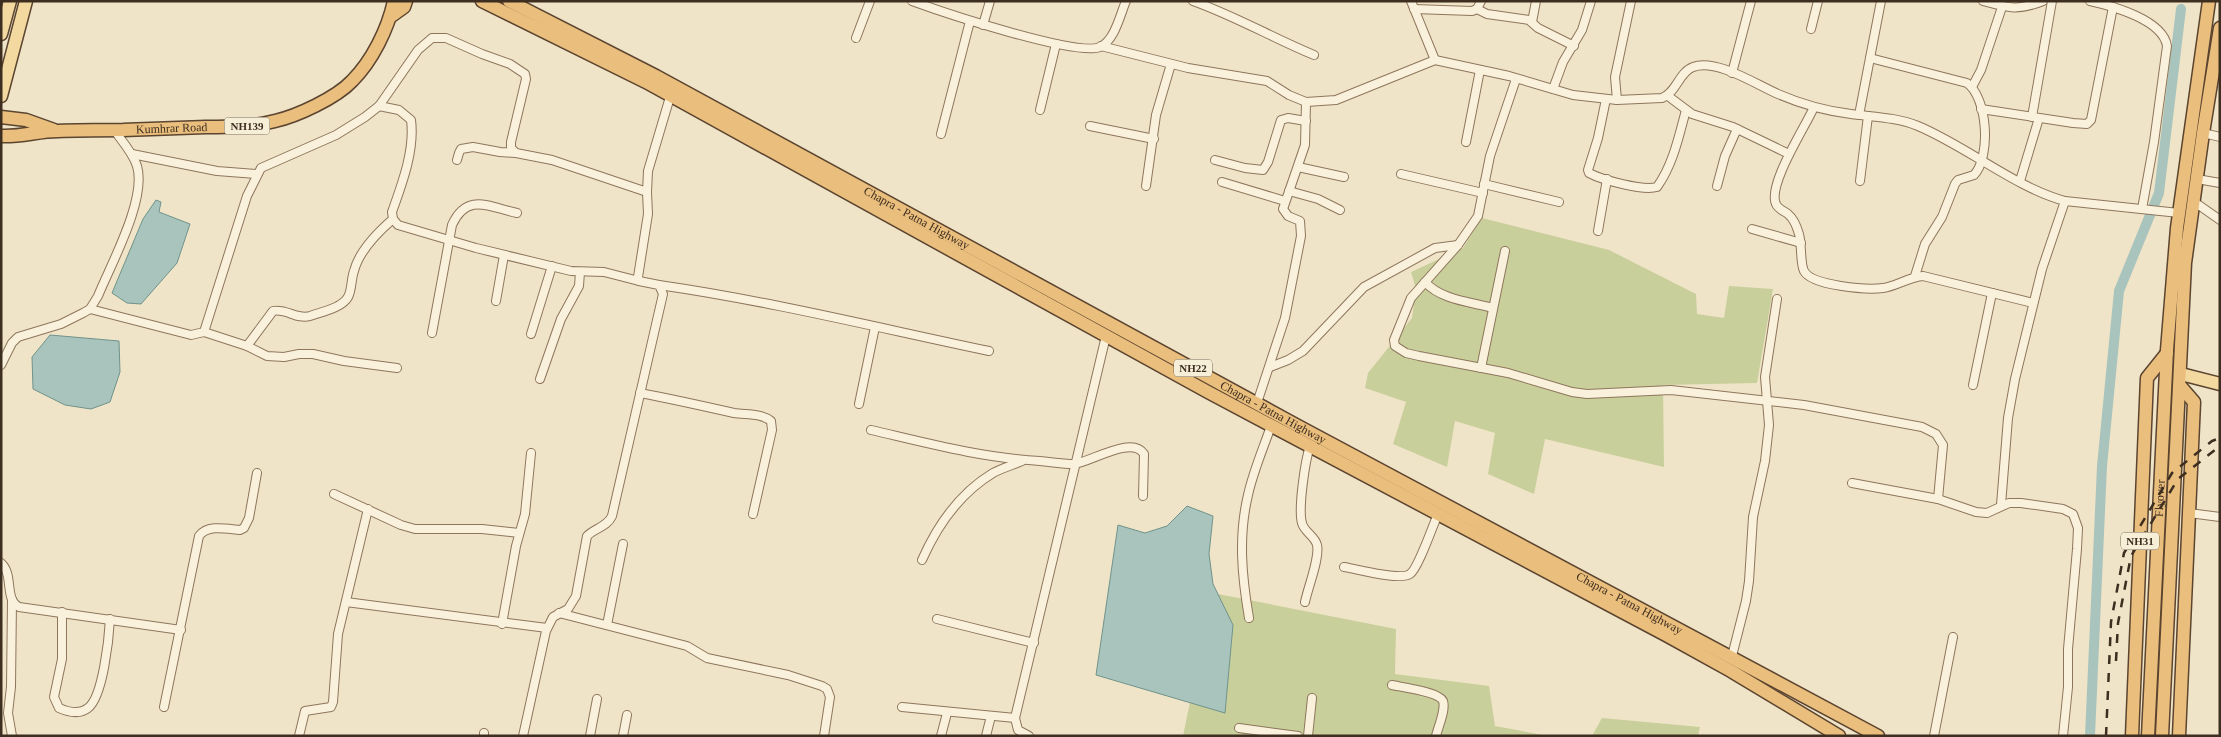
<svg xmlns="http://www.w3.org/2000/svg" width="2221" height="737" font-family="Georgia,serif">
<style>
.green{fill:#c9cf9b}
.water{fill:#a9c4bc;stroke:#6f938a}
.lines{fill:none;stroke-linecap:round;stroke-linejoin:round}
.canal{stroke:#a9c4bc;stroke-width:10}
.minor-casing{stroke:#8d765c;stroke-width:10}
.primary-casing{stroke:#5b4430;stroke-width:15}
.trunk-casing{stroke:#5b4430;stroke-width:15}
.minor{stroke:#faf1dc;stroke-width:8}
.primary{stroke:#f3d9a0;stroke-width:12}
.trunk{stroke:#eabe7c;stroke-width:12}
.rail{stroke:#3d2e20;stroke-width:2.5;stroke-dasharray:9 9;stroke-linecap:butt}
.labels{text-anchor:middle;stroke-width:4.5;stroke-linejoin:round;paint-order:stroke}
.shield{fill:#f7eed8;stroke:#756857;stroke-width:1}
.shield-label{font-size:11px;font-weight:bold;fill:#3d2e20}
.street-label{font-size:12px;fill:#3d2e20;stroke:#f7eed8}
</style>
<rect width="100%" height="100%" fill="#f0e4c8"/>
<g class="green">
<path d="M 1482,218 L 1609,250 L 1696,294 L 1697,314 L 1724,318 L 1729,286 L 1773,289 L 1757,383 L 1663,385 L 1664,467 L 1545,439 L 1534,494 L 1488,474 L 1495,433 L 1455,421 L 1447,467 L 1393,444 L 1406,402 L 1365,388 L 1368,373 L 1412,318 L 1416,289 L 1411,272 L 1463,248 Z"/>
<path d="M 1218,594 L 1396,629 L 1395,674 L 1489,686 L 1495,726 L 1548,736 L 1183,736 L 1190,702 L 1225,713 L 1233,626 Z"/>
<path d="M 1602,718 L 1700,727 L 1698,736 L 1592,736 Z"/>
</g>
<g class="water">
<path d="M 156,200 L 161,202 L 159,212 L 190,224 L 177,263 L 141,304 L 127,303 L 112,293 L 143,219 Z"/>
<path d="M 50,335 L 119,341 L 120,372 L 110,402 L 91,409 L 65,405 L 33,389 L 32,357 Z"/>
<path d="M 1187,506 L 1213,516 L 1209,554 L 1213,584 L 1233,625 L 1225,713 L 1096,675 L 1118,525 L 1145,533 L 1167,526 Z"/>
</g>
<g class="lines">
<path class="canal" d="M 2090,736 L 2102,466 L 2119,291 L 2159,193 L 2181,9"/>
<defs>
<g id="minor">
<path d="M 912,1 C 942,12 1077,57 1100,47 C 1115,40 1120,15 1126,1"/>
<path d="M 1193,1 C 1235,16 1273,38 1314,55"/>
<path d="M 1411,1 L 1435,60"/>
<path d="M 1983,1 C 2008,8 2018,11 2043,1"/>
<path d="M 2090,1 C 2113,6 2163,20 2167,46 L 2154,142 L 2142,209"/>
<path d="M 1414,9 L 1472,11 L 1477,9 L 1481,1"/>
<path d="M 1477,9 L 1487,14 L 1529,20 L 1538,28 L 1574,46"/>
<path d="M 1532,22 L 1536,1"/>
<path d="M 983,25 L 990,1"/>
<path d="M 1811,29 L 1818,1"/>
<path d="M 856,38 L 870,1"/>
<path d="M 1101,46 L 1188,68 L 1267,81 L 1289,95 L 1306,102 L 1336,100 L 1435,60 L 1509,76 L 1573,95 L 1617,100 L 1662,98 C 1677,92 1679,72 1693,67 C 1716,58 1757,85 1778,94 C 1801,104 1826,111 1851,114 C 1873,117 1896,117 1918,126 C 1968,147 2014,187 2065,201 L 2179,213"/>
<path d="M 1870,58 L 1967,83 C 1988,98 1991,157 1974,175 L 1958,180 L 1955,184 L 1942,217 L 1925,244 L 1915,276"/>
<path d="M 1732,73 L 1751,1"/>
<path d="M 1516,79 L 1490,156 L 1478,216 L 1458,245 L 1411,298 L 1394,340 L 1395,346 L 1406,353 L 1419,356 L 1508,373 L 1572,392 L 1587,394 L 1671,390 L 1804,405 L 1922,427 L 1936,434 L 1943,445 L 1938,499"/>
<path d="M 1972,87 L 1981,70 L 2002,7"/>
<path d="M 1553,89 L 1563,62 L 1582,30 L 1591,1"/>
<path d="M 1668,96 L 1692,114 L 1733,127 L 1789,154"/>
<path d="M 1606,99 L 1598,138 L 1588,170 L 1589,173 C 1602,180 1643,191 1657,187 C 1673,165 1679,136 1686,110"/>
<path d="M 1617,100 L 1615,77 L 1631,1"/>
<path d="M 379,106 L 399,110 L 411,120 C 415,150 402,184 392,212 L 393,219 L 398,225 L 476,248 L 571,271 L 604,272 L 639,281"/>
<path d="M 1814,107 C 1806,126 1767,185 1776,204 C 1778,209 1784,211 1788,214 C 1794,219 1797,227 1799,234 C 1802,245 1800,263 1804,271 C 1812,286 1867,290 1883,288 C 1897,286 1909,277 1923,276 L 2033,303"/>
<path d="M 1981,109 L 2073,123 L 2087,124 L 2091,120 L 2113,7"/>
<path d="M 1040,110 L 1056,44"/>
<path d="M 1859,115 L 1881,1"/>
<path d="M 2032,117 L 2052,1"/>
<path d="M 1090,126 L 1154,139"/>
<path d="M 2203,133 L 2220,137"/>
<path d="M 941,134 L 970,21"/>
<path d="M 1466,142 L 1480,70"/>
<path d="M 132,154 L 217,171 L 256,174"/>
<path d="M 457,160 L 459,153 L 461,149 L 473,147 L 500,152 L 516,153"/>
<path d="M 1215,160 L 1245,168 L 1263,170 L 1268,162 L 1281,120 L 1288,118 L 1306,121"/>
<path d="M 1298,167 L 1344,177"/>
<path d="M 1401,174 L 1483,193"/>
<path d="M 2197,179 L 2220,183"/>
<path d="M 1860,181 L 1868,116"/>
<path d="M 2020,181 L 2039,118"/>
<path d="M 1222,182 L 1285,201"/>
<path d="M 1484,184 L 1559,202"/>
<path d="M 1146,186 L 1156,115 L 1171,64"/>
<path d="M 1717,186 L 1725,156 L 1737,129"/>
<path d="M 1289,191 L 1318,199 L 1340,210"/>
<path d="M 2193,201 L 2220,220"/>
<path d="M 1752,229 L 1801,243"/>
<path d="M 1598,231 L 1607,179"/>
<path d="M 1425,282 C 1441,300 1471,302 1493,308"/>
<path d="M 659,285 C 770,301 879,328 989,351"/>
<path d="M 496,301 L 504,255"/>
<path d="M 90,309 L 191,335 L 204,332 L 247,196 L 261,168 L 336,135 L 365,117 L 379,106 L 418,50 L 432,38 L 446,38 L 482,54 L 510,64 L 525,74 L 526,79 L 511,142 L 511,148 L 516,153 L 552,160 L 647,192 L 648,171 L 670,97"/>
<path d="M 204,332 L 247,346 L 267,356 L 284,357 L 299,354 L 313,354 L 344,361 L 397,368"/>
<path d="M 432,333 L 452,225 C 467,192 489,207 517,213"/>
<path d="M 531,334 L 552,266"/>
<path d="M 247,346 L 273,311 C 286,308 297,320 310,316 C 321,312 342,308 348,297 C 352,290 351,279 354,271 C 359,251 378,232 393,219"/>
<path d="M 1,365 L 12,343 L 18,337 L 61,324 L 83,313 L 90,309 L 98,296 C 111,264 147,199 137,166 C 133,153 122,141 114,130"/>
<path d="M 1270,367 L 1288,360 L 1303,351 L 1364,287 L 1435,248 L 1458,245"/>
<path d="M 1481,368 L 1505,251"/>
<path d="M 540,379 L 561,319 L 579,286 L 580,272"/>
<path d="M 1973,385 L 1992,293"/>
<path d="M 640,393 C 672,399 703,406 734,413 C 746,415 761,413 771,421 L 772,430 L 753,514"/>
<path d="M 1257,403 L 1285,318 L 1301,236 L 1300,221 L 1288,216 L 1283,209 L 1305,145 L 1306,102"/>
<path d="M 859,404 L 875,327"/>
<path d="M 871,430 C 927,443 982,458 1040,461 C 1051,462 1063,464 1074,464 C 1091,462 1132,435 1144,454 L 1143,496"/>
<path d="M 1852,483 L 1938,499 L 1976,512 L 1987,513 L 2009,503 L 2021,503 L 2063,509 L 2073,514 L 2078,528 L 2077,549 L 2068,649 L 2068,687 L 2063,736"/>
<path d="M 334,494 L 401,525 L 415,529 L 482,529 L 519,533"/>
<path d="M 2001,505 L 2008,418 L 2015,379 L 2042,269 L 2065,201"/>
<path d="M 2189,513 L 2220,517"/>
<path d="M 922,560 C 937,526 960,493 993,473 C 1002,468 1013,465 1022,461"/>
<path d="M 1,563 C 14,574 4,600 19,607 L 181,630"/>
<path d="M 1344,567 C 1357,569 1400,581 1410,574 C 1418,569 1433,525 1438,514"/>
<path d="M 346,602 L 547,628"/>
<path d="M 1305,602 C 1308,587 1320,558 1317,545 C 1315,536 1304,532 1302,523 C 1298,509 1305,461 1310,446"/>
<path d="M 62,612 L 62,659 L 54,697 L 59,708 C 68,712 79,715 88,708 C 103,697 109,638 110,619"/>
<path d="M 559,613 L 687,646 L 707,658 L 788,675 L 822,686 L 827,689 L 830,697 L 824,736"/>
<path d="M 1249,618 C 1242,577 1238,537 1248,495 C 1253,472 1263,449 1271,426"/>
<path d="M 937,619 L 1034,643"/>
<path d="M 502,624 L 516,546 L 525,514 L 531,453"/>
<path d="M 607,625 L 623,544"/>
<path d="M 1732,656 L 1746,601 L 1749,581 L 1753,517 L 1765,461 L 1769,425 L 1765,377 L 1777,299"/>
<path d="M 1392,685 C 1401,687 1439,692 1443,701 C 1446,710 1438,727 1436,736"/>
<path d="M 164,707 L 199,536 C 208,524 227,529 240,530 L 244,528 L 249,518 L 257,473"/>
<path d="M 902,707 L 1015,718"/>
<path d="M 1239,728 L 1298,736"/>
<path d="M 12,736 L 8,713 L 11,687 L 12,600"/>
<path d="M 299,736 L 305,711 L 331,707 L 333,702 L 338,634 L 368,509"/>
<path d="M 484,736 L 484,733"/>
<path d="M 523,736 L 546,631 L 553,617 L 568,609 L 576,596 L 587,536 C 595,528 607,527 612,516 L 663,294 L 659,285 L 639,281 L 638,277 L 648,214 L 647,192"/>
<path d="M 590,736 L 597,699"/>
<path d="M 623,736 L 627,715"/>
<path d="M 941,736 L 947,713"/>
<path d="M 986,736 L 991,716"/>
<path d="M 1029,736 L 1018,730 L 1015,718 L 1106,336"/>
<path d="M 1308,736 L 1312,698"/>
<path d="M 1934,736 L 1953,637"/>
</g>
<g id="primary">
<path d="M 1,34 L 10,1"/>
<path d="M 1,96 L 26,1"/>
<path d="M 2181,374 L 2220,384"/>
</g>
<g id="trunk">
<path d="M 482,1 L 646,82 L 1208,392 L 1666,635 L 1731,671 L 1839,736"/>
<path id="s1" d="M 509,1 L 656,76 L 1298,426 L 1878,736"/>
<path d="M 390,17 L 404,7 L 406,1"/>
<path d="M 1,117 L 26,120 L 54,130"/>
<path id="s2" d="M 1,136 C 21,137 39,131 58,131 C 79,130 101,130 123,130 C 151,129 178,128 206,127 C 229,127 252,127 275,121 C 297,116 336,98 352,81 C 372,61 388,29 394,1"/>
<path d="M 2132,736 L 2147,378 L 2167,353"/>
<path id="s3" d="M 2148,736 L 2167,350 L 2177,228 L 2209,1"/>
<path d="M 2162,736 L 2185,263 L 2203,133 L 2220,28"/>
<path d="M 2179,736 L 2194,402 L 2181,387"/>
</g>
</defs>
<use href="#minor" class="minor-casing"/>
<use href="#primary" class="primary-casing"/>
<use href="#trunk" class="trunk-casing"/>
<use href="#minor" class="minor"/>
<use href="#primary" class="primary"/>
<use href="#trunk" class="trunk"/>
<g class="rail">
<path d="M 2116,661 L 2118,623 L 2131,556 L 2178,479 L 2220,446"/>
<path d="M 2106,736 L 2111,622 L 2124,553 L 2172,473 L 2212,441 L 2220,438"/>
</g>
</g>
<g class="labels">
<g class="shield">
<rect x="224.5" y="117.5" width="45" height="17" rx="4"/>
<rect x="1174" y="359.5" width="38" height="17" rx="4"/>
<rect x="2121" y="532.5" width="38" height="17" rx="4"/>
</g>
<g class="shield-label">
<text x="247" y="130">NH139</text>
<text x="1193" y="372">NH22</text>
<text x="2140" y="545">NH31</text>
</g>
<g class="street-label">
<text dy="4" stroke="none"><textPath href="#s2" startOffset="171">Kumhrar Road</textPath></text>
<text dy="4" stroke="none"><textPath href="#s1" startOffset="462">Chapra - Patna Highway</textPath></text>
<text dy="4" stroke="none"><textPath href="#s1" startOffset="868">Chapra - Patna Highway</textPath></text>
<text dy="4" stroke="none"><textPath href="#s3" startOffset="238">Flyover</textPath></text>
<text dy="4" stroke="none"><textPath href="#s1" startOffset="1272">Chapra - Patna Highway</textPath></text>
</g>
</g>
<rect width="2221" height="737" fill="none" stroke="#3d2e20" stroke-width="5"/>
</svg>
